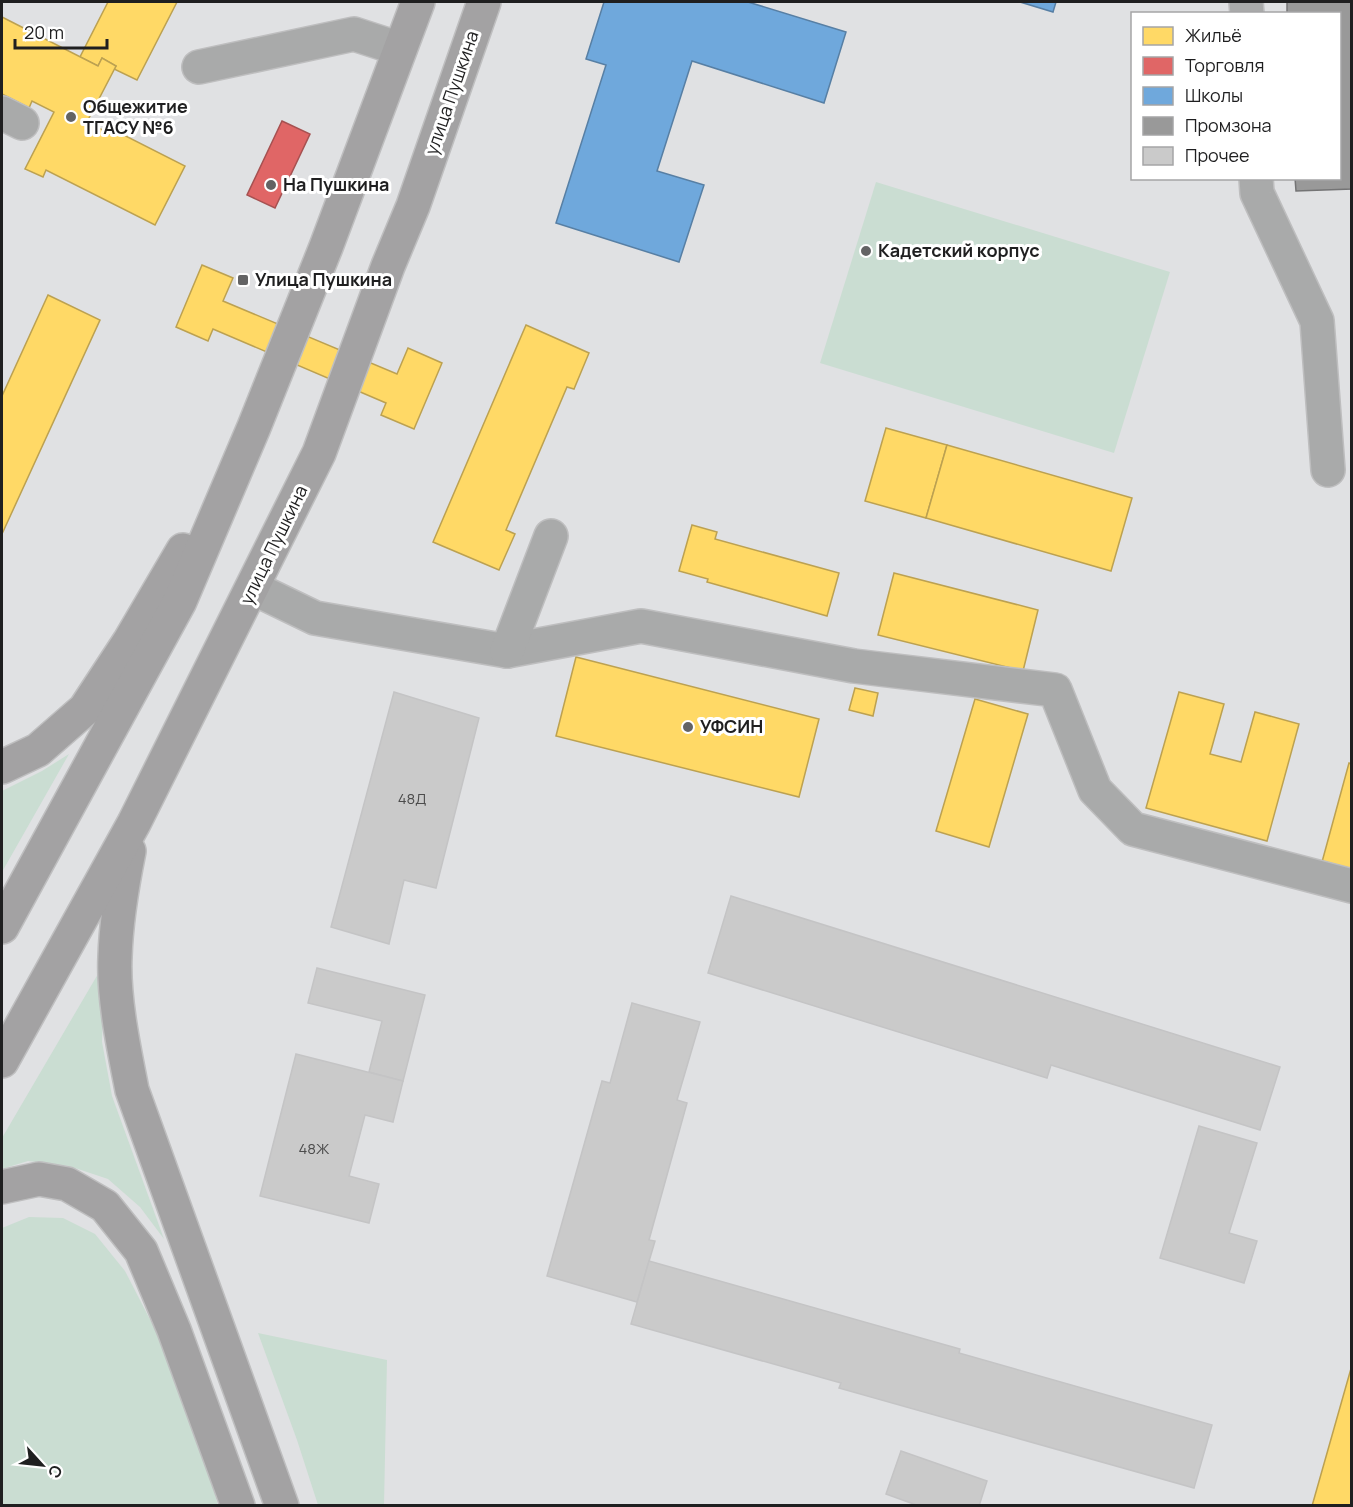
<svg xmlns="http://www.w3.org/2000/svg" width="1353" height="1507" font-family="Manrope,sans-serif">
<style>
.green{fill:#caddd2}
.homes{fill:#ffd966;stroke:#bca151;stroke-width:1.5}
.shops{fill:#e06666;stroke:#a65151;stroke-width:1.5}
.schools{fill:#6fa8dc;stroke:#577fa4;stroke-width:1.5}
.industry{fill:#999;stroke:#747475;stroke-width:1.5}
.building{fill:#cacaca;stroke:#c4c4c5;stroke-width:1.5}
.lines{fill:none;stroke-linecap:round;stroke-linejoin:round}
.minor-casing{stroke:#bebebf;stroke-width:36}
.major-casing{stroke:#bebebf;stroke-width:36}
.minor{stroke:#a9aaaa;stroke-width:33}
.major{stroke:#a3a2a3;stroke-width:33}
.poi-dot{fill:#636364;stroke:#fff;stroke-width:2}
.labels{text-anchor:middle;stroke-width:6;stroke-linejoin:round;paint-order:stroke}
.number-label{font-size:15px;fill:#4c4c4c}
.street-label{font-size:18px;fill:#1f1f20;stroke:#fff}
.poi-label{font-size:18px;font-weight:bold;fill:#1f1f20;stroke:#fff;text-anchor:start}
</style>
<rect width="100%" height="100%" fill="#e0e1e3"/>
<g class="green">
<path d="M 876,182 L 1170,272 L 1114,453 L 820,363 Z"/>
<path d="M 69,754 L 2,872 L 2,791 L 42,771 Z"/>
<path d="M 105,962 L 102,1042 L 112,1096 L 164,1239 L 140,1207 L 108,1179 L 69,1166 L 28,1161 L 2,1169 L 2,1138 Z"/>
<path d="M 29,1217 L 63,1218 L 95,1234 L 125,1271 L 158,1335 L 210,1477 L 218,1505 L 2,1506 L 2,1228 Z"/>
<path d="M 258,1333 L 387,1360 L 384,1505 L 318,1505 L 297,1440 Z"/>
</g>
<g class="homes">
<path d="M 108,2 L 177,2 L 137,80 L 114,69 L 116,66 L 102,58 L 98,66 L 80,57 Z"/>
<path d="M 2,17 L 98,66 L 102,58 L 116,66 L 87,122 L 110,134 L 112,129 L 185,166 L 155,225 L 46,170 L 43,177 L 25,169 L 54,112 L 32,101 L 29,108 L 2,94 Z"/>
<path d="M 202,265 L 233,278 L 223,301 L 397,374 L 408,348 L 442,363 L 414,429 L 381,415 L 386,403 L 213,329 L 208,341 L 176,327 Z"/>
<path d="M 48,295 L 100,320 L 2,534 L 2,396 Z"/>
<path d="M 526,325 L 589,353 L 574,389 L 567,387 L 506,530 L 515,534 L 499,570 L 433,542 Z"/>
<path d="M 886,428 L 947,445 L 926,518 L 865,501 Z"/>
<path d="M 947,445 L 1132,498 L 1111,571 L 926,518 Z"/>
<path d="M 692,525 L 717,532 L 715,539 L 839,573 L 827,616 L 707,582 L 708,579 L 679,571 Z"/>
<path d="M 894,573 L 1038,610 L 1023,671 L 878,635 Z"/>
<path d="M 576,657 L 819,719 L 799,797 L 556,736 Z"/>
<path d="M 855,688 L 878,693 L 873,716 L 849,710 Z"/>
<path d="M 1179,692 L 1224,704 L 1210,754 L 1241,762 L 1255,712 L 1299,724 L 1267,841 L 1146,808 Z"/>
<path d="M 975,699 L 1028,714 L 989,847 L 936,831 Z"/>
<path d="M 1349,763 L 1352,764 L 1352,870 L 1322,862 Z"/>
<path d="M 1352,1365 L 1352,1506 L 1312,1506 Z"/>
</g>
<path class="shops" d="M 282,121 L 310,134 L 275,208 L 247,195 Z"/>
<g class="schools">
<path d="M 604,2 L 748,2 L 846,32 L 824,103 L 692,61 L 657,171 L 704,185 L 679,262 L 556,223 L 606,65 L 586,59 Z"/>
<path d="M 1020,2 L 1056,2 L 1053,12 Z"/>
</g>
<path class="industry" d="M 1287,2 L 1352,2 L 1352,189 L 1296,191 L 1295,178 L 1340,178 L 1340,14 L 1287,14 Z"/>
<g class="building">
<path d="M 394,692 L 479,718 L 436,888 L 404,880 L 389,944 L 331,927 Z"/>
<path d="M 731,896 L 1280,1067 L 1260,1130 L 1051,1065 L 1047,1078 L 708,973 Z"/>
<path d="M 317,968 L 425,995 L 403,1081 L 369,1072 L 382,1021 L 308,1003 Z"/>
<path d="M 632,1003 L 700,1022 L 677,1100 L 687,1103 L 649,1240 L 655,1241 L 637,1302 L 547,1276 L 602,1081 L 610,1083 Z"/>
<path d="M 296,1054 L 403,1081 L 393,1122 L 365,1115 L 349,1176 L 379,1184 L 369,1223 L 260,1196 Z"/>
<path d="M 1199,1126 L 1257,1143 L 1229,1233 L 1257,1241 L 1244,1283 L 1160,1258 Z"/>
<path d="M 649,1261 L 960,1349 L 959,1353 L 1212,1425 L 1194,1488 L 839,1388 L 841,1383 L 631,1324 Z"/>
<path d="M 901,1451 L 987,1481 L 979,1506 L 919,1506 L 886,1494 Z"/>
</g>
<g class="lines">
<defs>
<g id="minor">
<path d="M 1246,2 L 1247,14"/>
<path d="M 199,67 L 354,34 L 400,49"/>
<path d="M 2,113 L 22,123"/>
<path d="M 1256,178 L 1257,193 L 1317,321 L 1328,470"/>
<path d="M 253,588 L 315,618 L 507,651 L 641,626 L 854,666 L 1055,690 L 1095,790 L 1133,829 L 1352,886"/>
<path d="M 507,651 L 551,536"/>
</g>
<g id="major">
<path d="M 2,767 L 38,750 L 85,709 L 129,642 L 183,550"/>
<path d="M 129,851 C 122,886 116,921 115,957 C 113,998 124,1049 132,1090 L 282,1506"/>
<path d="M 2,927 L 180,601 L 254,427 L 326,247 L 418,2"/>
<path d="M 2,1061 L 134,823 L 319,453 L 388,266 L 413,206 L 484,2"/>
<path d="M 2,1187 L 39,1179 L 67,1184 L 105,1206 L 141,1251 L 174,1330 L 238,1506"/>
</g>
</defs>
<use href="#minor" class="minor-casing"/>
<use href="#major" class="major-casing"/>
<use href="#minor" class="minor"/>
<use href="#major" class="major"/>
</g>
<g class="poi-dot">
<circle cx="71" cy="117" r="6"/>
<circle cx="271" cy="185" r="6"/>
<circle cx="866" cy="251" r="6"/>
<rect x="237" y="274" width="12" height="12" rx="3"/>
<circle cx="688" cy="727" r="6"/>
</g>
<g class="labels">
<g class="number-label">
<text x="412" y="804">48Д</text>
<text x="314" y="1154">48Ж</text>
</g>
<g class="street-label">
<text transform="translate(452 93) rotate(-71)" y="6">улица Пушкина</text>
<text transform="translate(274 545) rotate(-64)" y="6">улица Пушкина</text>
</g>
<g class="poi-label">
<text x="83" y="113">Общежитие<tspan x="83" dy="21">ТГАСУ №6</tspan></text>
<text x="283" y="191">На Пушкина</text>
<text x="878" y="257">Кадетский корпус</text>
<text x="255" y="286">Улица Пушкина</text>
<text x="700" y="733">УФСИН</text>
</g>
</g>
<rect width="1353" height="1507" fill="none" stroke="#1f1f20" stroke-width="6"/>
<rect x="1131" y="12" width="210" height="168" fill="#ffffff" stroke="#a5a5a6" stroke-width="1.5"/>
<rect x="1143" y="27" width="30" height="18" fill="#ffd966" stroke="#a5a5a6" stroke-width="1.5"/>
<text x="1185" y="42" font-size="18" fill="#1f1f20">Жильё</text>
<rect x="1143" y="57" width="30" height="18" fill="#e06666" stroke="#a5a5a6" stroke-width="1.5"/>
<text x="1185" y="72" font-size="18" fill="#1f1f20">Торговля</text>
<rect x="1143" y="87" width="30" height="18" fill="#6fa8dc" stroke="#a5a5a6" stroke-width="1.5"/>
<text x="1185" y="102" font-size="18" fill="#1f1f20">Школы</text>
<rect x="1143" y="117" width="30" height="18" fill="#999999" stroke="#a5a5a6" stroke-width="1.5"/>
<text x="1185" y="132" font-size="18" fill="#1f1f20">Промзона</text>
<rect x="1143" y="147" width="30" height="18" fill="#cacaca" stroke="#a5a5a6" stroke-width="1.5"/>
<text x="1185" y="162" font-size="18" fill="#1f1f20">Прочее</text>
<g transform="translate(42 1465) rotate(117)" stroke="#ffffff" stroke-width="4.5" paint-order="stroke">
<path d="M0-4.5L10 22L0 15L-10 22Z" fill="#1f1f20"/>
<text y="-9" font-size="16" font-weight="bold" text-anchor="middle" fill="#1f1f20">С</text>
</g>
<path d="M15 39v9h92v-9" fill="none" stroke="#1f1f20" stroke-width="3"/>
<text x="24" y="39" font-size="18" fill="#1f1f20" stroke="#ffffff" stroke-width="4.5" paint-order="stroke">20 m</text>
</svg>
